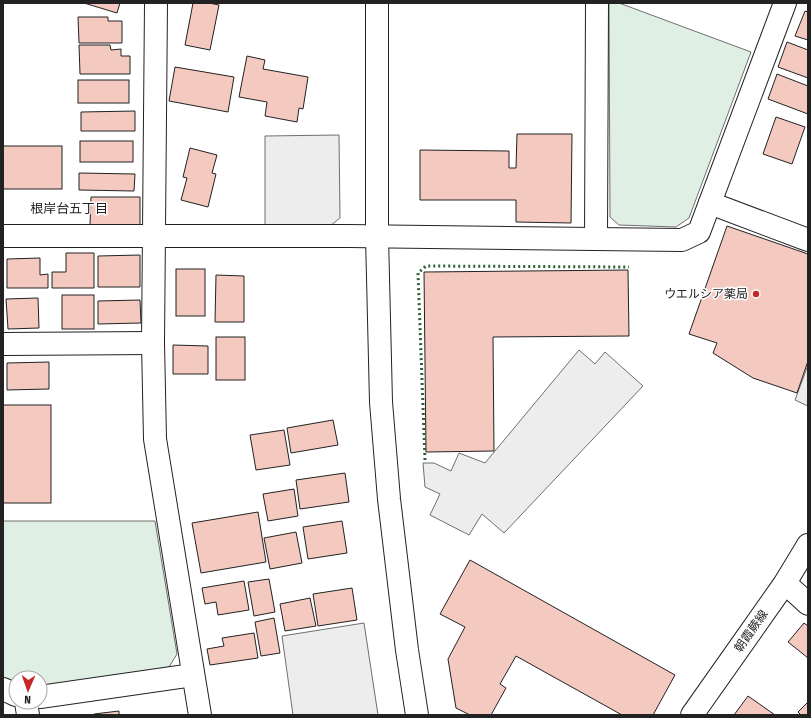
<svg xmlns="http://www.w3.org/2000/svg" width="811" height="718" font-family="'Fira Sans Condensed','Noto Sans JP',sans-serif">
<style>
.green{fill:#e0efe3;stroke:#6f6f6f}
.parking{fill:#ededed;stroke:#6f6f6f}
.building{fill:#f3c9c0;stroke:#222}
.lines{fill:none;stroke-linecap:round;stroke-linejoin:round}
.minor-casing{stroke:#222;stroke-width:24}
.major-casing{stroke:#222;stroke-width:24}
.minor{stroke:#fff;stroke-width:22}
.major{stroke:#fff;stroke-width:22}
.hedge{stroke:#2f5e38;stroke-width:3;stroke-dasharray:2 3;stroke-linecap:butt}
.poi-dot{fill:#c62828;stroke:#fff;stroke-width:1.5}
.labels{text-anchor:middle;stroke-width:3;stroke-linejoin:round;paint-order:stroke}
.poi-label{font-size:12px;fill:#222;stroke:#fff;text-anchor:end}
.street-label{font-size:12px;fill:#222;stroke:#fff}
.neighbourhood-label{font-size:13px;fill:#222;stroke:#fff}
</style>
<rect width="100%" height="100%" fill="#fff"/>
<g class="green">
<path d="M 609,3 L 619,3 L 751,52 L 689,218 L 676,227 L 619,225 L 610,217 Z"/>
<path d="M 3,521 L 155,521 L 177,654 L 169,667 L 40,688 L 40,678 L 16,678 L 16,689 L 3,683 Z"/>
</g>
<g class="parking">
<path d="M 339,135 L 340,218 L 330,226 L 265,226 L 265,136 Z"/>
<path d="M 579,350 L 595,364 L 605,352 L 643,386 L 504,533 L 482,514 L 469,535 L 430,515 L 440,494 L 425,487 L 423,463 L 434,463 L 451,471 L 459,453 L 485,463 Z"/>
<path d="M 808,365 L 808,406 L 795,400 Z"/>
<path d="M 364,623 L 378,715 L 293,715 L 282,636 Z"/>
</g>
<g class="building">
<path d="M 84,3 L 120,3 L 117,13 Z"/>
<path d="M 193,3 L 209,3 L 219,5 L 210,50 L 185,45 Z"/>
<path d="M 805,11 L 808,12 L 808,40 L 795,36 Z"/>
<path d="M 78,17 L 108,17 L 108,21 L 122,21 L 122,43 L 79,43 Z"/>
<path d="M 787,42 L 808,50 L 808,78 L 778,67 Z"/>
<path d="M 79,45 L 110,45 L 111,50 L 121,49 L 121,56 L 130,56 L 130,74 L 80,74 Z"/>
<path d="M 247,56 L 265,60 L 263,69 L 308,77 L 303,109 L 299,108 L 297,122 L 265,116 L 267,102 L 239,97 Z"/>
<path d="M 175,67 L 234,77 L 228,112 L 169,101 Z"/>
<path d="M 777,74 L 808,86 L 808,114 L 768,99 Z"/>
<rect x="78" y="80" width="51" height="23"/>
<path d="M 135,111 L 135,131 L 81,131 L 81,112 Z"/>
<path d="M 776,117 L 805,127 L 792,164 L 763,154 Z"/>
<path d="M 517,134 L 572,134 L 571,223 L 516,222 L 516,200 L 420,200 L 420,150 L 509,151 L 509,168 L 516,168 Z"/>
<rect x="80" y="141" width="53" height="21"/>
<rect x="3" y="146" width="59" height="43"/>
<path d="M 190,148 L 217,155 L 212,173 L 216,174 L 208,207 L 181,200 L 187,178 L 183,177 Z"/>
<path d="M 79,173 L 135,174 L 134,191 L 79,190 Z"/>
<path d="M 91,197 L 140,197 L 140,225 L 90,225 Z"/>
<path d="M 727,226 L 808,254 L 808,361 L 797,393 L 753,378 L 713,353 L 717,343 L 689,334 Z"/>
<path d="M 66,253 L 94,253 L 94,288 L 52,288 L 52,272 L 66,272 Z"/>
<path d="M 140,255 L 140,287 L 98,287 L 98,256 Z"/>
<path d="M 40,258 L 40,275 L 48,274 L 48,288 L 7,288 L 7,259 Z"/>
<rect x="176" y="269" width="29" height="47"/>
<path d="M 628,270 L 629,336 L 493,337 L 494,451 L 426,452 L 424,272 Z"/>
<path d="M 216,275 L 244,276 L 244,322 L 215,322 Z"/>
<rect x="62" y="295" width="32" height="34"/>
<path d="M 38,298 L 39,328 L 8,329 L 6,299 Z"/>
<path d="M 140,300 L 141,323 L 98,324 L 98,301 Z"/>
<rect x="216" y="337" width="29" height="43"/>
<path d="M 173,345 L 208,346 L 208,374 L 173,374 Z"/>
<path d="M 49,362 L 49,389 L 7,390 L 7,363 Z"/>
<rect x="3" y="405" width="48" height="98"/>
<path d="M 333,420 L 338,445 L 291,453 L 287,428 Z"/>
<path d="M 284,430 L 290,465 L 256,470 L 250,435 Z"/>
<path d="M 345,473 L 349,502 L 300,509 L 296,480 Z"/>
<path d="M 294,489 L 298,516 L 268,521 L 263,494 Z"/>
<path d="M 258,512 L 266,562 L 201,573 L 192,523 Z"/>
<path d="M 342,521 L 347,553 L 308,559 L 303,527 Z"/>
<path d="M 296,532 L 302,563 L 270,569 L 264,538 Z"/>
<path d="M 470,560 L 675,675 L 653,715 L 622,715 L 516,656 L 500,684 L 506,688 L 491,715 L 470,715 L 456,708 L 448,659 L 465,627 L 440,614 Z"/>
<path d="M 269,579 L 275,612 L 254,616 L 248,582 Z"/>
<path d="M 244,581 L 249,610 L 218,615 L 216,602 L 205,604 L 202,588 Z"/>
<path d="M 352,588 L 357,620 L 318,626 L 313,594 Z"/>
<path d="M 310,598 L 316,626 L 285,631 L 280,604 Z"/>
<path d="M 274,618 L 280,653 L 261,656 L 255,622 Z"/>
<path d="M 804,623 L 808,626 L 808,658 L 788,642 Z"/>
<path d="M 254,633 L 258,658 L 210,665 L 207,649 L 224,646 L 222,638 Z"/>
<path d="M 748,696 L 775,715 L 734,715 Z"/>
<path d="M 808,702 L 808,715 L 801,715 L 798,712 Z"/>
<path d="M 119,711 L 119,715 L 94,715 L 94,714 Z"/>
</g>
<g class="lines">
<defs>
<g id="minor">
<path d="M 156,3 L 153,343 L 155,439 L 200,715"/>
<path d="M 377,3 L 377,236 L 381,402 L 389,499 L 407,650 L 417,715"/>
<path d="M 710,203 L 808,240"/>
<path d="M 3,236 L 348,236 L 682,240 L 699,232 L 785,3"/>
<path d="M 596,239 L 597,3"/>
<path d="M 3,344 L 153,343"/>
<path d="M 785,583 L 808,604"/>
<path d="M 3,689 L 16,695"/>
<path d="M 40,697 L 193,675"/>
<path d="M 26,702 L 28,715"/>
</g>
<path id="major" d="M 692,715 L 785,583 L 808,545"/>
</defs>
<use href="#minor" class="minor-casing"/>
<use href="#major" class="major-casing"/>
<use href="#minor" class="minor"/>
<use href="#major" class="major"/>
<path class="hedge" d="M 425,460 L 418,273 L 426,266 L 629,267"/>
</g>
<circle class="poi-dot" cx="756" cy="294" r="4"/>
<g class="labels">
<g class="poi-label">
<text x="748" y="298">ウエルシア薬局</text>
</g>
<g class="street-label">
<text transform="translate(751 631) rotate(-55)" y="4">朝霞蕨線</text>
</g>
<g class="neighbourhood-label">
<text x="69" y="213">根岸台五丁目</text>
</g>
</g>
<rect width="811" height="718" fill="none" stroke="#222222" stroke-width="8"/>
<g transform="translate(28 690) rotate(182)"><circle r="19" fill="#ffffff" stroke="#a7a7a7"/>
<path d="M0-3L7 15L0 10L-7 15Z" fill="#c62828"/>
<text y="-6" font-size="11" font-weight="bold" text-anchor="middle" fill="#222222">N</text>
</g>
</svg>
